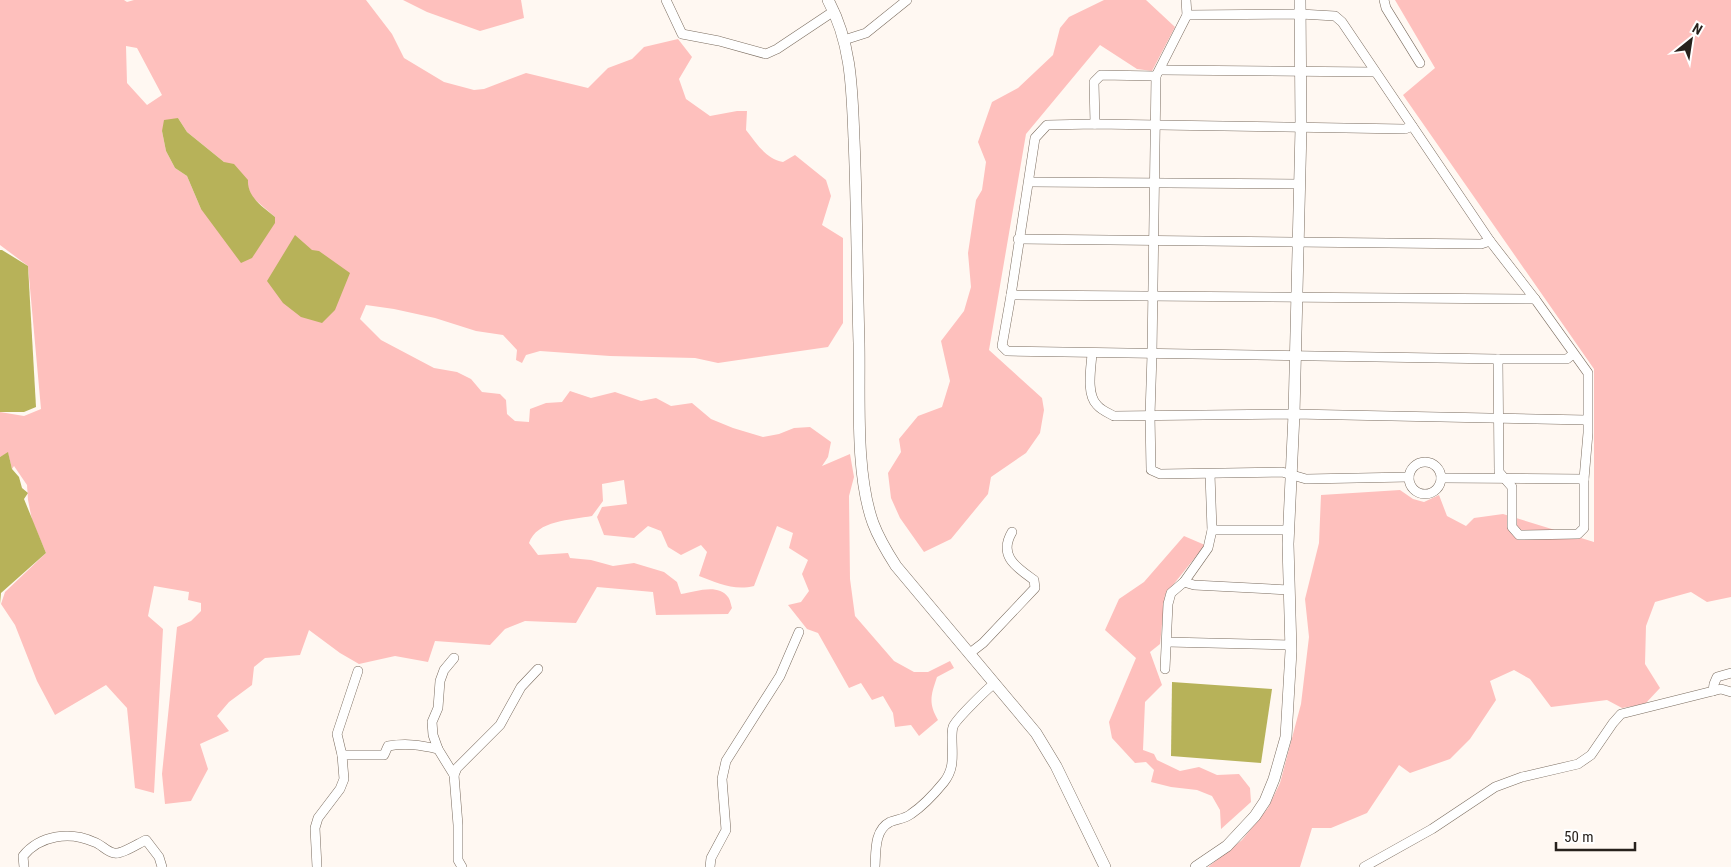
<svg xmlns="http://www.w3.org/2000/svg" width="1731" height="867" font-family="'Roboto Condensed',sans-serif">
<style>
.green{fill:#fec0bd;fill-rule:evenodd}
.water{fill:#b7b259}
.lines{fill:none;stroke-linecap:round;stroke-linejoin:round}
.street-casing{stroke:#7b6d60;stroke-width:10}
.secondary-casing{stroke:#7b6d60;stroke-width:12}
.street{stroke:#fff;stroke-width:9}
.secondary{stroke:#fff;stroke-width:11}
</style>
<rect width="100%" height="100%" fill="#fff8f2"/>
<g class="green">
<path d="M 0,0 L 124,0 L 127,2 L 134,0 L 366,0 L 392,34 L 404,58 L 444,82 L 474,90 L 484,89 L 526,73 L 588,88 L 608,68 L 632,59 L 644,47 L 678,39 L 692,57 L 679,79 L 686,99 L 710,116 L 737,111 L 747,111 L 746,130 C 757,144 765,158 783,162 L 795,155 L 826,180 L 831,196 L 822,225 L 843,238 L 843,323 L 828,347 L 718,363 L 695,358 L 610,356 L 540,351 L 526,355 L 522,363 L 516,360 L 517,350 L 503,335 L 476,331 L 435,318 L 394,309 L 366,305 L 360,319 L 381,340 L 434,368 L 457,372 L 471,379 L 482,392 L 500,394 L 506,400 L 507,414 L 515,421 L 529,422 L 530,409 L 546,403 L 562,402 L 570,391 L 591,398 L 615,392 L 641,401 L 656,398 L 671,406 L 692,403 L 711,419 L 733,428 L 763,437 L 779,434 L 794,428 L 810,427 L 831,442 L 828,457 L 822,466 L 850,454 L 854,477 L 849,496 L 850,579 L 855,616 L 894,661 L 914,672 L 928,672 L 950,661 L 954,668 L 937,677 C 931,695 928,703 938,720 L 919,736 L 911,725 L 895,727 L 893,713 L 883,696 L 872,700 L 861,683 L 849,688 L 818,633 L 807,629 L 788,605 L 801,602 L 809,591 L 802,574 L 808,560 L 789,548 L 793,533 L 777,526 L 754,586 C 734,591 717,583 699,576 L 707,552 L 701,545 L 681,555 L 668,547 L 661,531 L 648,526 L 634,538 L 604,535 L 597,517 L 602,507 L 627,504 L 624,480 L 602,484 L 603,501 L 592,516 C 571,520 537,520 529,543 L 538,555 L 568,553 L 570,558 L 591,560 L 613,566 L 634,563 L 664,572 L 677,582 L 681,594 C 695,592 718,583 728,597 C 730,599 731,605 732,608 L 728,614 L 656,615 L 653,592 L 597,587 L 576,623 L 525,621 L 505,629 L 490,645 L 435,641 L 428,662 L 395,656 L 359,664 L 340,653 L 309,630 L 300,655 L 265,658 L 254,667 L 252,685 L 229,702 L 217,716 L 229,731 L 200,744 L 208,769 L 191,801 L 165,804 L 162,774 L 177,627 L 191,621 L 201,611 L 201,603 L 188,600 L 189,592 L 154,586 L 148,616 L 163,629 L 154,793 L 135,788 L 127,708 L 106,685 L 55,715 L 37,681 L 15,625 L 1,604 L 5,592 L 46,553 L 32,520 L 28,500 L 27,485 L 14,466 L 12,469 L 8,453 L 0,457 L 0,412 L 24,416 L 41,409 L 28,266 L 0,245 ZM 126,46 L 137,48 L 162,95 L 147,105 L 127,83 ZM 178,118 L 187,132 L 224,162 L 248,187 L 252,197 L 275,217 L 201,209 L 187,176 L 175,168 L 166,151 L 162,131 Z"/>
<path d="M 403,0 L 521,0 L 524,18 L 480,31 L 427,12 Z"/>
<path d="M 1104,0 L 1146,0 L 1175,27 L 1152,71 L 1137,69 L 1100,45 L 1026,134 L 989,350 L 1042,398 L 1044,410 L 1040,433 L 1026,453 L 991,477 L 988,494 L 951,539 L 924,552 L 900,518 L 891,498 L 888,473 L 901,452 L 899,439 L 918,416 L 942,407 L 950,381 L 941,341 L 964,311 L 971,287 L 968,253 L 976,200 L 982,190 L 986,162 L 978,142 L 992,102 L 1018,88 L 1053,55 L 1060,28 L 1069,17 Z"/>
<path d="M 1395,0 L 1731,0 L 1731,597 L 1707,602 L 1691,592 L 1655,602 L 1646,626 L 1645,664 L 1660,688 L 1645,704 L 1622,708 L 1607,700 L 1551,707 L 1530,679 L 1514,670 L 1490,681 L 1496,700 L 1470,739 L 1450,759 L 1410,773 L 1399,765 L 1367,813 L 1331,828 L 1312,828 L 1300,867 L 1208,867 L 1242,840 L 1268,808 L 1280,783 L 1301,704 L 1309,637 L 1305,599 L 1319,543 L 1321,495 L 1400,490 L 1413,499 L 1424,502 L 1439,495 L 1447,516 L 1466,526 L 1474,518 L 1503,514 L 1594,542 L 1594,369 L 1403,95 L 1435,68 Z"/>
<path d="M 1184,536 L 1205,545 L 1165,595 L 1160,644 L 1150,652 L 1162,685 L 1145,702 L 1143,750 L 1154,754 L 1157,760 L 1180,771 L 1199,767 L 1217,775 L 1239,774 L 1250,788 L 1251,802 L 1221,829 L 1220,810 L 1212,796 L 1197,790 L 1171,787 L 1151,782 L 1154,770 L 1146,762 L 1135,763 L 1112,738 L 1109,722 L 1136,658 L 1105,630 L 1119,599 L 1144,582 Z"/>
</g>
<g class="water">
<path d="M 178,118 L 187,132 L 224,162 L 234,164 L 248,180 C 247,197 263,207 275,217 L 275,223 L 252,258 L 241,263 L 201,209 L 187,176 L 175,168 L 166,151 L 162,131 L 164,120 Z"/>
<path d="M 295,235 L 312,250 L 319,251 L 350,273 L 335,310 L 322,323 L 301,317 L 283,303 L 267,281 Z"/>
<path d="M 0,250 L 2,250 L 28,266 L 36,407 L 24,412 L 0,412 Z"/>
<path d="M 8,452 L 12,469 L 19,477 L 22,488 L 28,493 L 24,499 L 46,553 L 1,593 L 0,604 L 0,457 Z"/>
<path d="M 1172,682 L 1272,689 L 1261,763 L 1171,756 Z"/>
</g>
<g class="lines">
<defs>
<g id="street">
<path d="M 666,0 L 682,34 L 719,41 L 766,54 L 777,49 L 834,11"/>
<path d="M 1186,0 L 1187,15 L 1156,76 L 1152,354 L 1150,415 L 1151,470 L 1160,474 L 1282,472 L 1306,479 L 1409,477"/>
<path d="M 1384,0 L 1386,8 L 1420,63"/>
<path d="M 1187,15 L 1300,14 L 1335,16 L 1342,22 L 1490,241 L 1535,299 L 1588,373 L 1588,433 L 1584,479 L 1441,478"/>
<path d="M 844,40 L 866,33 L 907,0"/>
<path d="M 1160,70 L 1375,72"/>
<path d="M 1095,124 L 1094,82 L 1101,75 L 1156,76"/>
<path d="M 1412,126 L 1405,129 L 1095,124 L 1047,125 L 1035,138 L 1011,295 L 1535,299"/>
<path d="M 1029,182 L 1300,184"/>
<path d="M 1018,239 L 1481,244 L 1490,241"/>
<path d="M 1011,295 L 1002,346 L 1007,351 L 1498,359 L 1567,359 L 1573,354"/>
<path d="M 1092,354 C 1091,368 1086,394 1097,405 C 1101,410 1108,413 1114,416 L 1294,414 L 1587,420"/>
<path d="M 1498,359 L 1499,472 L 1512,487 L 1512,527 L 1519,535 L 1578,534 L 1584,528 L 1584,479"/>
<circle cx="1425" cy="478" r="16"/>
<path d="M 1212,530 L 1289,530"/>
<path d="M 1184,582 L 1194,585 L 1289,590"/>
<path d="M 1167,642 L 1291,645"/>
<path d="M 970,653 L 983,643 L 1035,588 L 1034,580 C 1016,567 998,556 1012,532"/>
<path d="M 454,658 L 444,670 L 440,681 L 438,708 L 432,722 L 433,735 L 438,749 L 454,775 L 458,825 L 458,860 L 462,867"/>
<path d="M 1165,669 L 1168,604 L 1171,593 L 1184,582 L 1208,548 L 1212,530 L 1210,474"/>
<path d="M 1713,691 L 1714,684 L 1717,677 L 1731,673"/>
<path d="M 342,755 L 384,755 L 388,746 C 406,743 420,745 438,749"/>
<path d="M 454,775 L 457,768 L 500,725 L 521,687 L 538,669"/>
<path d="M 24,867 L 23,856 C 40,835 70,831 94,842 C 101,844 107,852 114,853 C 121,855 139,843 146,840 L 159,857 L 162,867"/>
<path d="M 317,867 L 315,828 L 318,818 L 340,789 L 344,779 L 342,755 L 337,734 L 358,671"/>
<path d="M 710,867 L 711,858 L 726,830 L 722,779 L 726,761 L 780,676 L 799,632"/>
<path d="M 875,867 C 876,852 874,830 890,822 C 897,819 905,819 911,814 C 923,806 935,793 944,782 C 955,768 952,755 952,738 C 952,735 952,730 953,727 C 955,720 988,688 995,683"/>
<path d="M 1364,867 L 1432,829 L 1495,787 L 1522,777 L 1578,764 L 1591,755 L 1613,723 L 1621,714 L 1721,689 L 1731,692"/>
</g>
<g id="secondary">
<path d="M 828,0 C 852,44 852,91 854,139 C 857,207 857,275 859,343 C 860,397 855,473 873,523 C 879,539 887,552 896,566 L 1036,733 L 1056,766 L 1105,867"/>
<path d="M 1196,867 L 1227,846 L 1255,816 L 1265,801 L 1274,779 L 1286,737 L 1291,651 L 1288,544 L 1294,414 L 1301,128 L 1300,0"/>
</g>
</defs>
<use href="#street" class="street-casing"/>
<use href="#secondary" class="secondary-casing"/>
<use href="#street" class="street"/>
<use href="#secondary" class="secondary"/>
</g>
<g transform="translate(1691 40) rotate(30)" stroke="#ffffff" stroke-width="4" paint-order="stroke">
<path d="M0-4L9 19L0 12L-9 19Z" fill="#27211c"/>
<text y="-8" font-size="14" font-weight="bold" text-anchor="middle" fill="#27211c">N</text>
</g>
<path d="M1556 842v8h79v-8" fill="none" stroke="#27211c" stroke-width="2.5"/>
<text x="1564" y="842" font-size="15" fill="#27211c" stroke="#ffffff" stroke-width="4" paint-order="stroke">50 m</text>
</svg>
